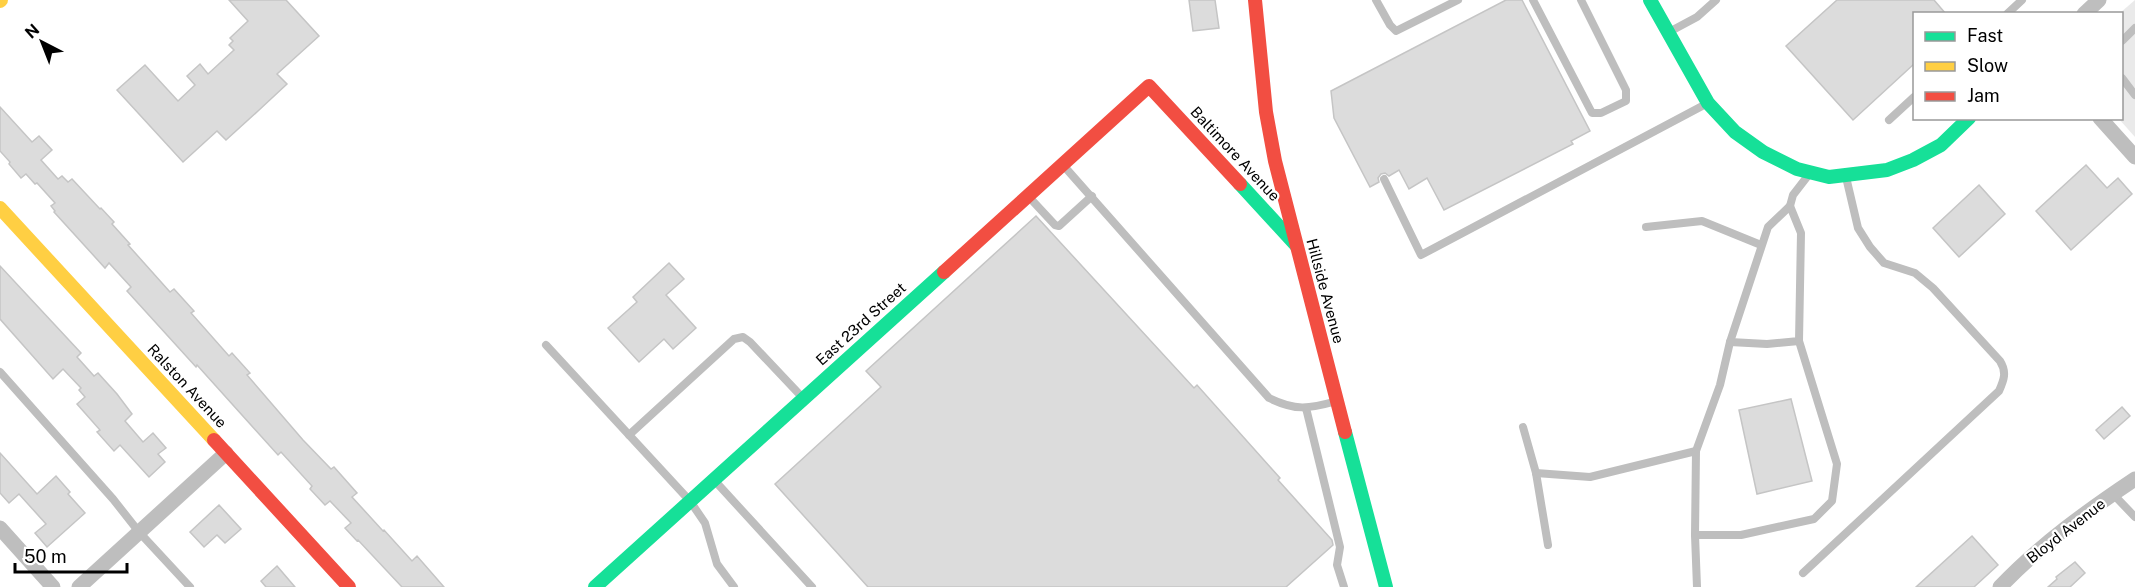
<svg xmlns="http://www.w3.org/2000/svg" width="2135" height="587" font-family="'Public Sans',sans-serif">
<style>
.green{fill:#eaeaea}
.building{fill:#dcdcdc;stroke:#c5c5c5;stroke-width:1.5}
.lines{fill:none;stroke-linecap:round;stroke-linejoin:round}
.lane{stroke:#bebebe;stroke-width:8}
.street{stroke:#bebebe;stroke-width:15}
.fast{stroke:#16e098;stroke-width:14}
.slow{stroke:#ffcf43;stroke-width:14}
.jam{stroke:#f24e42;stroke-width:14}
.labels{text-anchor:middle;stroke-width:4.5;stroke-linejoin:round;paint-order:stroke}
.street-label{font-size:15px;fill:#000;stroke:#fff}
</style>
<rect width="100%" height="100%" fill="#fff"/>
<path class="green" d="M 2135,0 L 2135,137 L 2119,119 L 2122,118 L 2120,13 Z"/>
<g class="building">
<path d="M 229,0 L 286,0 L 319,36 L 277,74 L 287,84 L 258,111 L 226,140 L 217,131 L 183,162 L 117,90 L 145,65 L 178,101 L 195,85 L 187,76 L 200,64 L 208,74 L 234,50 L 229,45 L 233,41 L 230,38 L 248,21 Z"/>
<path d="M 1189,0 L 1215,0 L 1219,28 L 1193,31 Z"/>
<path d="M 1506,0 L 1522,0 L 1590,131 L 1571,141 L 1573,144 L 1444,210 L 1427,178 L 1409,189 L 1399,170 L 1389,176 L 1385,173 L 1381,174 L 1378,178 L 1379,182 L 1370,187 L 1334,118 L 1331,91 Z"/>
<path d="M 1837,0 L 1934,0 L 1946,14 L 1914,14 L 1914,64 L 1853,120 L 1786,46 Z"/>
<path d="M 0,107 L 32,142 L 39,136 L 52,150 L 41,160 L 58,179 L 62,176 L 68,182 L 72,179 L 100,209 L 101,208 L 114,222 L 112,224 L 130,244 L 128,245 L 170,292 L 174,289 L 194,311 L 191,313 L 229,356 L 232,353 L 250,373 L 247,375 L 303,440 L 331,469 L 334,467 L 357,493 L 352,497 L 383,531 L 384,530 L 412,561 L 417,556 L 444,587 L 402,587 L 358,540 L 357,541 L 345,528 L 351,523 L 330,501 L 325,505 L 310,489 L 312,486 L 281,452 L 278,455 L 197,365 L 196,367 L 127,291 L 131,287 L 109,263 L 105,268 L 54,212 L 55,211 L 51,206 L 55,203 L 37,183 L 35,184 L 26,174 L 21,178 L 9,164 L 10,162 L 0,151 Z"/>
<path d="M 2086,165 L 2107,188 L 2118,178 L 2132,194 L 2071,250 L 2036,211 Z"/>
<path d="M 1979,185 L 2005,214 L 1959,257 L 1933,228 Z"/>
<path d="M 1036,216 L 1194,388 L 1197,385 L 1280,478 L 1278,480 L 1332,540 L 1333,545 L 1286,587 L 868,587 L 775,484 L 881,387 L 866,371 Z"/>
<path d="M 669,263 L 684,279 L 666,295 L 696,328 L 673,349 L 664,339 L 639,362 L 608,328 L 637,302 L 633,297 Z"/>
<path d="M 0,266 L 81,353 L 77,357 L 94,376 L 98,373 L 117,394 L 132,414 L 125,421 L 143,442 L 153,433 L 166,448 L 158,454 L 165,462 L 149,477 L 120,445 L 114,451 L 97,432 L 100,430 L 77,404 L 85,397 L 79,390 L 81,388 L 63,369 L 53,379 L 0,319 Z"/>
<path d="M 1791,399 L 1812,481 L 1757,494 L 1739,410 Z"/>
<path d="M 2122,407 L 2130,416 L 2104,439 L 2096,430 Z"/>
<path d="M 0,453 L 37,494 L 56,476 L 70,492 L 68,494 L 85,513 L 47,547 L 35,533 L 46,524 L 19,494 L 9,503 L 0,493 Z"/>
<path d="M 219,505 L 241,529 L 225,543 L 217,535 L 204,547 L 190,532 Z"/>
<path d="M 1972,536 L 1998,565 L 1974,587 L 1916,587 Z"/>
<path d="M 2075,562 L 2085,573 L 2070,587 L 2048,587 L 2057,579 L 2056,577 Z"/>
<path d="M 277,566 L 295,587 L 266,587 L 261,581 Z"/>
</g>
<g class="lines">
<g class="lane">
<path d="M 1376,0 L 1390,25 L 1396,31 L 1458,0"/>
<path d="M 1533,0 L 1592,113 L 1601,113 L 1626,101 L 1626,90 L 1581,0"/>
<path d="M 2007,14 L 2022,0"/>
<path d="M 1669,32 L 1697,17 L 1716,0"/>
<path d="M 2122,41 L 2135,28"/>
<path d="M 2122,78 L 2135,95"/>
<path d="M 1889,120 L 1914,97"/>
<path d="M 1063,165 L 1269,398 C 1296,411 1308,409 1337,401"/>
<path d="M 1384,179 L 1421,255 L 1706,104"/>
<path d="M 1029,197 L 1055,225 L 1059,226 L 1092,196"/>
<path d="M 1646,227 L 1702,221 L 1761,245"/>
<path d="M 1730,342 L 1767,344 L 1799,341 L 1801,233 L 1790,206 L 1793,195 L 1810,173"/>
<path d="M 546,345 L 690,501 L 705,523 L 717,564 L 734,587"/>
<path d="M 0,372 L 113,499 L 139,532 L 190,587"/>
<path d="M 1306,408 L 1340,547 L 1337,565 L 1344,587"/>
<path d="M 1523,427 L 1536,473 L 1548,545"/>
<path d="M 629,435 L 734,339 L 743,337 L 750,342 L 802,397"/>
<path d="M 1536,473 L 1590,477 L 1696,451"/>
<path d="M 715,481 L 812,587"/>
<path d="M 2113,494 L 2135,517"/>
<path d="M 1695,535 L 1741,535 L 1814,519 L 1832,501 L 1837,464 L 1799,341"/>
<path d="M 1803,573 L 1999,391 C 2004,380 2007,372 2000,361 L 1933,288 L 1915,273 L 1884,263 L 1870,247 L 1858,228 L 1846,177"/>
<path d="M 1697,587 L 1695,535 L 1696,451 L 1720,385 L 1730,342 L 1768,227 L 1790,206"/>
</g>
<g class="street">
<path d="M 2084,14 L 2099,0"/>
<path d="M 2100,118 L 2135,157"/>
<path d="M 0,528 L 53,587"/>
<path d="M 79,587 L 226,453"/>
<path d="M 2000,587 C 2040,545 2087,511 2135,479"/>
</g>
<g class="fast">
<path d="M 1650,0 L 1708,103 L 1735,132 L 1763,152 L 1797,169 L 1829,177 L 1887,170 L 1913,160 L 1941,145 L 1969,118"/>
<path d="M 1240,184 L 1296,245"/>
<path d="M 1345,432 L 1386,587"/>
<path d="M 595,587 L 944,272"/>
</g>
<g class="slow">
<path d="M 0,1 L 1,0"/>
<path d="M 0,208 L 214,440"/>
</g>
<g class="jam">
<path d="M 1255,0 L 1266,112 L 1275,161 L 1345,432"/>
<path d="M 944,272 L 1149,86 L 1240,184"/>
<path d="M 214,440 L 349,587"/>
</g>
</g>
<g class="labels">
<g class="street-label">
<text transform="translate(1235 154) rotate(47)" y="5">Baltimore Avenue</text>
<text transform="translate(1325 291) rotate(75)" y="5">Hillside Avenue</text>
<text transform="translate(861 324) rotate(-42)" y="5">East 23rd Street</text>
<text transform="translate(187 386) rotate(47)" y="5">Ralston Avenue</text>
<text transform="translate(2066 531) rotate(-38)" y="5">Bloyd Avenue</text>
</g>
</g>
<rect x="1913" y="12" width="210" height="108" fill="#ffffff" stroke="#999999" stroke-width="1.5"/>
<rect x="1925" y="32" width="30" height="9" fill="#16e098" stroke="#999999" stroke-width="1.5"/>
<text x="1967" y="42" font-size="18" fill="#000000">Fast</text>
<rect x="1925" y="62" width="30" height="9" fill="#ffcf43" stroke="#999999" stroke-width="1.5"/>
<text x="1967" y="72" font-size="18" fill="#000000">Slow</text>
<rect x="1925" y="92" width="30" height="9" fill="#f24e42" stroke="#999999" stroke-width="1.5"/>
<text x="1967" y="102" font-size="18" fill="#000000">Jam</text>
<g transform="translate(42 42) rotate(318)" stroke="#ffffff" stroke-width="4.5" paint-order="stroke">
<path d="M0-4.5L10 22L0 15L-10 22Z" fill="#000000"/>
<text y="-9" font-size="16" font-weight="bold" text-anchor="middle" fill="#000000">N</text>
</g>
<path d="M15 563v9h112v-9" fill="none" stroke="#000000" stroke-width="3"/>
<text x="24" y="563" font-size="18" fill="#000000" stroke="#ffffff" stroke-width="4.5" paint-order="stroke">50 m</text>
</svg>
